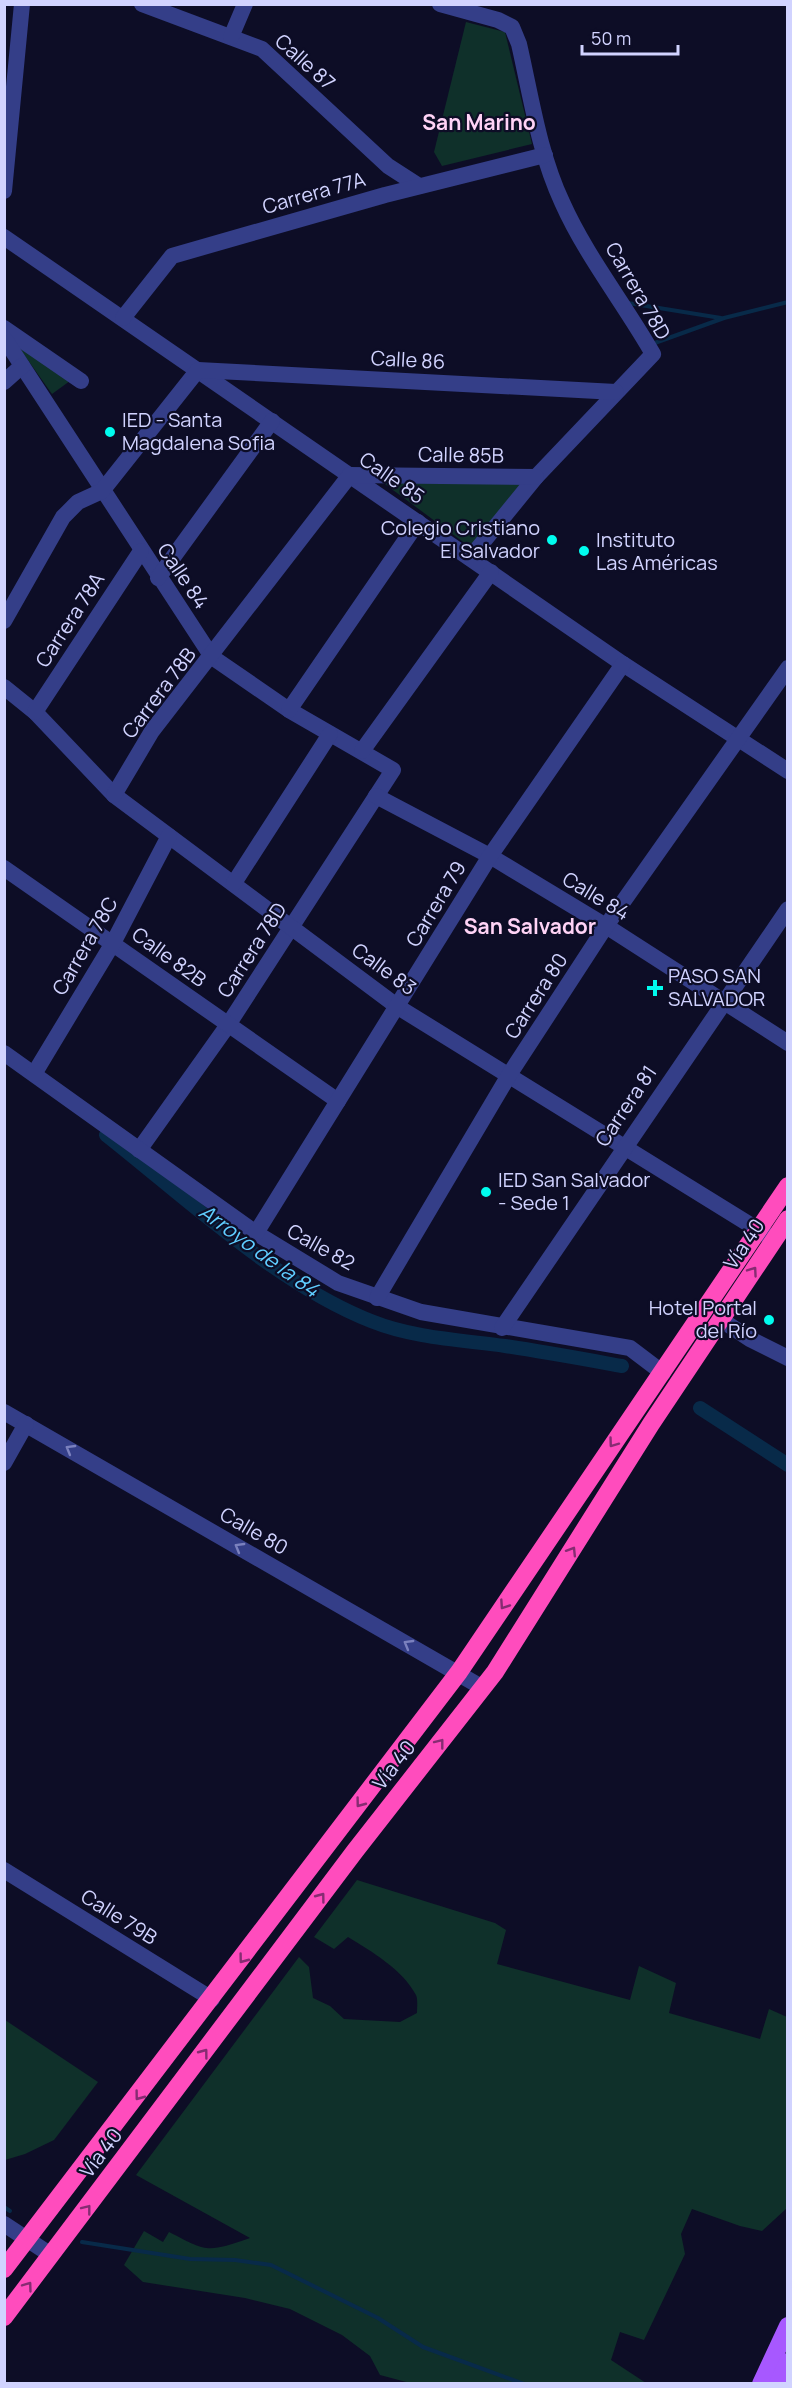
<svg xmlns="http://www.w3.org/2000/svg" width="792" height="2388" font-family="Manrope,sans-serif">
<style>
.green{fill:#0f302a}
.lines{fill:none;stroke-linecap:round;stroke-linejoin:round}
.stream{stroke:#082a49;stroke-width:4}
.canal{stroke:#082a49;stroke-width:14}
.minor{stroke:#343e88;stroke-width:16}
.major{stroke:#a758ff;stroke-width:18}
.highway{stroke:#ff4cbd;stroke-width:18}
.oneway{stroke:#862c72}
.oneway2{stroke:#7b81be}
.poi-dot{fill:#00fcef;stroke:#0d0d26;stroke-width:2}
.labels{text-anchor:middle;stroke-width:4.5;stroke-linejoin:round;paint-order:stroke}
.street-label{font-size:20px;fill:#d1d3ff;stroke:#0d0d26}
.poi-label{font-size:20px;fill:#d1d3ff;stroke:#0d0d26;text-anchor:start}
.neighbourhood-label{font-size:21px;font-weight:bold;fill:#ffd3f6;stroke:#0d0d26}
.water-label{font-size:21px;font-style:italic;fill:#5fcdff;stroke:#0d0d26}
</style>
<rect width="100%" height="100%" fill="#0d0d26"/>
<g class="green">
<path d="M 466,22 L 505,32 L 532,144 L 442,166 L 434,152 Z"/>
<path d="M 10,335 L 74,378 L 52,394 Z"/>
<path d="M 374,476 L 526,482 L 470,547 Z"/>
<path d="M 357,1880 L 495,1923 L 506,1930 L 497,1964 L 630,2000 L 639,1966 L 676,1983 L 669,2013 L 760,2039 L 769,2009 L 787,2017 L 787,2208 L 762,2231 L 740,2226 L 692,2209 L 681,2234 L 685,2254 L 644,2340 L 620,2332 L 611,2360 L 646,2383 L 410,2383 L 380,2375 L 370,2356 L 342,2335 L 290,2309 L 245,2298 L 143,2282 L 124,2265 L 144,2231 L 163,2242 L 169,2232 C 208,2252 206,2253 250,2238 L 136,2175 L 299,1957 L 309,1967 L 313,1998 L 330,2006 L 344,2019 L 400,2022 L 417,2013 C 417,2008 418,1999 416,1995 C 403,1970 371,1951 348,1937 L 334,1949 L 314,1937 Z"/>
<path d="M 5,2020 L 98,2082 L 54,2140 L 25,2154 L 5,2160 Z"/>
</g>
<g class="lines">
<g class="stream">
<path d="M 628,303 L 721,318"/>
<path d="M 652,344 L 724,318 L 788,302"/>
<path d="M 4,2207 L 10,2211"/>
<path d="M 82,2242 L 190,2259 L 235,2260 L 271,2265 L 378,2318 L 423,2347 L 524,2384"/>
</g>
<g class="canal">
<path d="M 106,1135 C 186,1198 277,1284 371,1321 C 413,1338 461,1340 505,1346 C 545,1352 583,1359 622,1366"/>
<path d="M 700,1408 L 788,1465"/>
</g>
<g class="minor">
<path d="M 142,4 L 262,49 L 388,166 L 419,186"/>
<path d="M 440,4 L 498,20 L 512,27 L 519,44 C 531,96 539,153 562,202 C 586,256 624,303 653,354 L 536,477 L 470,558"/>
<path d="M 231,37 L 245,4"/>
<path d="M 4,191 L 22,4"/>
<path d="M 4,237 L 623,664 L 788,771"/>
<path d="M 123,318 L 172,256 L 385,195 L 545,155"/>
<path d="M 4,328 L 81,381"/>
<path d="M 4,338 L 212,657 L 289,710 L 393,770 L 228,1025 L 139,1150"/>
<path d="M 4,382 L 22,366"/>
<path d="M 158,578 L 272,421"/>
<path d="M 4,621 L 63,517 L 78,502 L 102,491 L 198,370 L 616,392"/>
<path d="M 4,687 L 35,712 L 114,795 L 398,1007 L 768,1236"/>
<path d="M 289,710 L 418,522"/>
<path d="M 35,712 L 141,551"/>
<path d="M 362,751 L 491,572"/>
<path d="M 114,795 L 152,731 L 350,475 L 536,477"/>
<path d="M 376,796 L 490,856 L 606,926 L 788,1043"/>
<path d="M 4,868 L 338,1101"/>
<path d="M 234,883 L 330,734"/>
<path d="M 4,1053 L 256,1233 L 338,1283 L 421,1312 L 630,1348 L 663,1373"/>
<path d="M 34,1074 L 113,943 L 169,836"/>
<path d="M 256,1233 L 490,856 L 623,664"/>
<path d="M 377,1298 L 509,1075 L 606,926 L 788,668"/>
<path d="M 720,1319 L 750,1339 L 788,1358"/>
<path d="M 502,1328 L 788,909"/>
<path d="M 4,1412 L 483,1688"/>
<path d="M 4,1463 L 26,1424"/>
<path d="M 4,1870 L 212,1999"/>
<path d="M 4,2224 L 51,2255"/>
</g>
<g class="major">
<path d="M 761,2384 L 788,2326"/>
<path d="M 778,2384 L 788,2362"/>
</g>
<g class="highway">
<path d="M 4,2269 L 459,1672 L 788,1186"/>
<path d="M 4,2317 L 355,1851 L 495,1672 L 651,1424 L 788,1219"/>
</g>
</g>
<defs><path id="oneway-chevron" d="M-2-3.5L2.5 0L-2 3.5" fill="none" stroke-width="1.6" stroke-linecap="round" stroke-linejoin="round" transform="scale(1.5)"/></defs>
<g class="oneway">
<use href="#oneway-chevron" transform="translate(753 1271) rotate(-55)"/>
<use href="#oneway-chevron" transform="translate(613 1443) rotate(126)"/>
<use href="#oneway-chevron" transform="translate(572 1551) rotate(-58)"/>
<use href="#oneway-chevron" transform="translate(504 1605) rotate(124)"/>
<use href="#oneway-chevron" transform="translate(440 1743) rotate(-52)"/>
<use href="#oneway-chevron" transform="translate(360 1803) rotate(127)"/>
<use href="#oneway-chevron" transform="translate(321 1897) rotate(-53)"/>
<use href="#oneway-chevron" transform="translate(243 1959) rotate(127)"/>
<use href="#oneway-chevron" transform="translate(204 2053) rotate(-53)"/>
<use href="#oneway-chevron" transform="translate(139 2096) rotate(127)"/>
<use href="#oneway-chevron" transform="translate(87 2209) rotate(-52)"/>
<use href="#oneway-chevron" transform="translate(28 2286) rotate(-54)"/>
</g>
<g class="oneway2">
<use href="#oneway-chevron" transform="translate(70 1449) rotate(-150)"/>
<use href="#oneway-chevron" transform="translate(239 1547) rotate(-150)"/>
<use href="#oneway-chevron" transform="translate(408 1644) rotate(-150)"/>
</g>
<g class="poi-dot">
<circle cx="110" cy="432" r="6"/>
<circle cx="552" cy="540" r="6"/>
<circle cx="584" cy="551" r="6"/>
<path d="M652 979h6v6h6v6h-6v6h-6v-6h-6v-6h6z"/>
<circle cx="486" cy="1192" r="6"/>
<circle cx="769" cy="1320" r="6"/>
</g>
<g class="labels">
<g class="street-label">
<text transform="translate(305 62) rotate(42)" y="7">Calle 87</text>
<text transform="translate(314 193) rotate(-16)" y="7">Carrera 77A</text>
<text transform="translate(638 291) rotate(60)" y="7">Carrera 78D</text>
<text transform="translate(408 360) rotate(3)" y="7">Calle 86</text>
<text transform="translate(461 455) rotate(1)" y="7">Calle 85B</text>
<text transform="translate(392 478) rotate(35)" y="7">Calle 85</text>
<text transform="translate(183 576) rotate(56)" y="7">Calle 84</text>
<text transform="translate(70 620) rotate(-57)" y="7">Carrera 78A</text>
<text transform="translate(159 693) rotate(-53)" y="7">Carrera 78B</text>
<text transform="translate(596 896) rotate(31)" y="7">Calle 84</text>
<text transform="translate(436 904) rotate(-59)" y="7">Carrera 79</text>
<text transform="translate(85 946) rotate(-60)" y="7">Carrera 78C</text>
<text transform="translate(252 950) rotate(-57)" y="7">Carrera 78D</text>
<text transform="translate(169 957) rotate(36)" y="7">Calle 82B</text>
<text transform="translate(384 969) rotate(36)" y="7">Calle 83</text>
<text transform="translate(536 996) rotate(-57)" y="7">Carrera 80</text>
<text transform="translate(626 1106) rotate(-56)" y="7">Carrera 81</text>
<text transform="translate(744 1244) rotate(-56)" y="7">Vía 40</text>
<text transform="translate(321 1247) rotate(29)" y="7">Calle 82</text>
<text transform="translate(254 1531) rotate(30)" y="7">Calle 80</text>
<text transform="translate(394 1765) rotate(-52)" y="7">Vía 40</text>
<text transform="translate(119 1917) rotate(32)" y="7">Calle 79B</text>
<text transform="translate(101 2153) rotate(-53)" y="7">Vía 40</text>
</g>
<g class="poi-label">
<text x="122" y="427">IED - Santa<tspan x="122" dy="23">Magdalena Sofia</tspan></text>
<text x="540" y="535" text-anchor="end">Colegio Cristiano<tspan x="540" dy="23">El Salvador</tspan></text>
<text x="596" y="547">Instituto<tspan x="596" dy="23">Las Américas</tspan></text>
<text x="668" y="983">PASO SAN<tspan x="668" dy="23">SALVADOR</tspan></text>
<text x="498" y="1187">IED San Salvador<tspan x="498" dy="23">- Sede 1</tspan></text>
<text x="757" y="1315" text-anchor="end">Hotel Portal<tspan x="757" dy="23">del Río</tspan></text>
</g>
<g class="neighbourhood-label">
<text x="479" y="130">San Marino</text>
<text x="530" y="934">San Salvador</text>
</g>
<g class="water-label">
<text transform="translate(259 1251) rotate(36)" y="7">Arroyo de la 84</text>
</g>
</g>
<rect width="792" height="2388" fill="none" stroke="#d1d3ff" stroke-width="12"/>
<path d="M582 45v9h96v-9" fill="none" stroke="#d1d3ff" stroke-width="3"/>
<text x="591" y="45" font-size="18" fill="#d1d3ff" stroke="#0d0d26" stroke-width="4.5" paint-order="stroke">50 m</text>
</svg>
